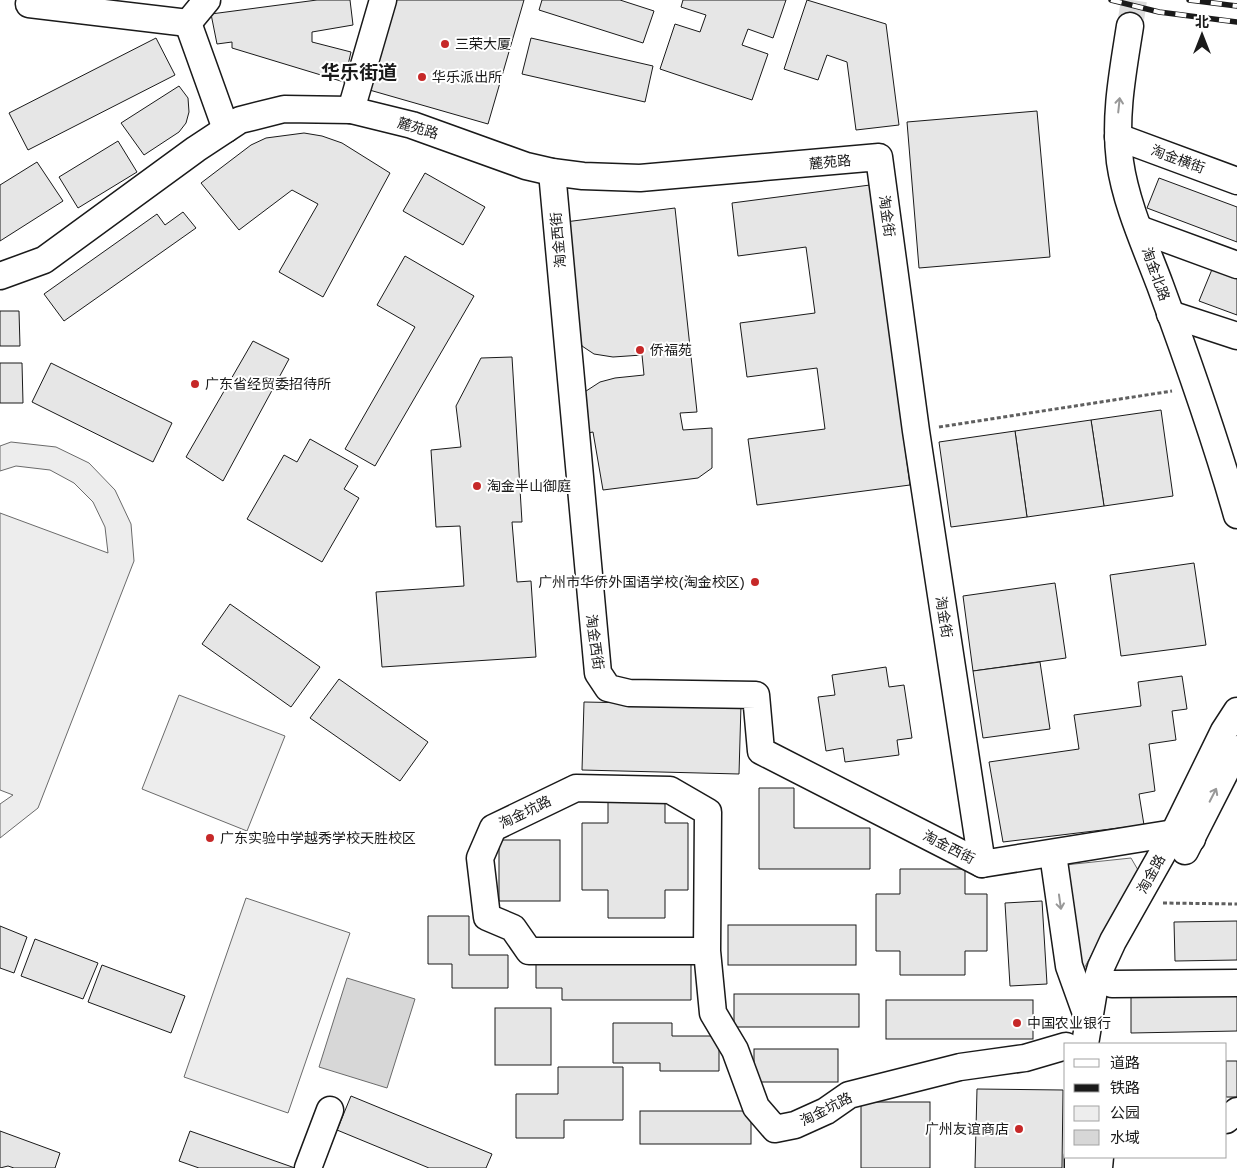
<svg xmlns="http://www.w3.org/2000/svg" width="1237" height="1168" font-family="'Golos Text','Noto Sans SC',sans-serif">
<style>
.green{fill:#ededed;stroke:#6a6a6a}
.water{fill:#d7d7d7;stroke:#6a6a6a}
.building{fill:#e6e6e6;stroke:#1a1a1a}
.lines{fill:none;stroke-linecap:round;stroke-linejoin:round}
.minor-tunnel{stroke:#ddd;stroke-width:26;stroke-dasharray:26 13;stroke-linecap:butt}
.minor-casing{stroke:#1a1a1a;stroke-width:29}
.path{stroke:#5f5f5f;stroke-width:3;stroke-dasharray:4 2.5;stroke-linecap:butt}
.minor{stroke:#fff;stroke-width:26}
.rail-casing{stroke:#1a1a1a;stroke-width:5.5}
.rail{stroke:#fff;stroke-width:4;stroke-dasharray:11;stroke-linecap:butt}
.oneway{stroke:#989898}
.poi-dot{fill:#c62828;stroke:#fff;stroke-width:2}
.labels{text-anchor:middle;stroke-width:4;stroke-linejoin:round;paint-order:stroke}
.poi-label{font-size:14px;fill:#1a1a1a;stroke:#fff;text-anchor:start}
.street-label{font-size:14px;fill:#1a1a1a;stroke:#fff}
.district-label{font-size:19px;font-weight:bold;fill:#1a1a1a;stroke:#fff}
</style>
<rect width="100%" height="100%" fill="#fff"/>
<g class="green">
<path d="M 11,442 L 56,447 L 89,463 L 115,490 L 131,524 L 134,561 L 38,808 L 0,838 L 0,804 L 13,795 L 0,790 L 0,513 L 108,553 L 105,527 L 93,502 L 74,483 L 50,470 L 16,466 L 0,471 L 0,446 Z"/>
<path d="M 179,695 L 285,736 L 247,831 L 142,789 Z"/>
<path d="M 1131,858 L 1138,870 L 1081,974 L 1065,865 Z"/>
<path d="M 246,898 L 350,933 L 288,1113 L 184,1077 Z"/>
</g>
<path class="water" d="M 347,978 L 415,999 L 387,1088 L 319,1067 Z"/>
<g class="building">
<path d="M 317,0 L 350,0 L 353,25 L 312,32 L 312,42 L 351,52 L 344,82 L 232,48 L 232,42 L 217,44 L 211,14 Z"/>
<path d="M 392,0 L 524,0 L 488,124 L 366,89 Z"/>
<path d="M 542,0 L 620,0 L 654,11 L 643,43 L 539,10 Z"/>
<path d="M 683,0 L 786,0 L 773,38 L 748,29 L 742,45 L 768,54 L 752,100 L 660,69 L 675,24 L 700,32 L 706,15 L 681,7 Z"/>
<path d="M 807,0 L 886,24 L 899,125 L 856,130 L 847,62 L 827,55 L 818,80 L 784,69 Z"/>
<path d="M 156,38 L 175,75 L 28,150 L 9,113 Z"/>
<path d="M 531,38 L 653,66 L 645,102 L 522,74 Z"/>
<path d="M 179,86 L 188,98 L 189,112 L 186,123 L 179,132 L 144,155 L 121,123 Z"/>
<path d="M 1037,111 L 1050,257 L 919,268 L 907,122 Z"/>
<path d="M 304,133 L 322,136 L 342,143 L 390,173 L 323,297 L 279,272 L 318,204 L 292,190 L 239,230 L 201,183 L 251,145 L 266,138 Z"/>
<path d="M 118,141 L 137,172 L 78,208 L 59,177 Z"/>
<path d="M 37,162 L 63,201 L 0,241 L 0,185 Z"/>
<path d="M 425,173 L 485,207 L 463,245 L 403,211 Z"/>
<path d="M 1159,178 L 1237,207 L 1237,242 L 1147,208 Z"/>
<path d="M 870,185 L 910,485 L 757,505 L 748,439 L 825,429 L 817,368 L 747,377 L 740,323 L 815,313 L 806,247 L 738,256 L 732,203 Z"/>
<path d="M 675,208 L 697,412 L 680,413 L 683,430 L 712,428 L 712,468 L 698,478 L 603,490 L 593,432 L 583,434 L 583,393 L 600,382 L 615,378 L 644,375 L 642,355 L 613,357 L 594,354 L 582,346 L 575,329 L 565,222 Z"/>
<path d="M 183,212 L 196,228 L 64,321 L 44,294 L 157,214 L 165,225 Z"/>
<path d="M 405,256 L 474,296 L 375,466 L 345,449 L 415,327 L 377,305 Z"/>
<path d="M 1213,267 L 1237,276 L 1237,315 L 1199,301 Z"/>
<path d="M 0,311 L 19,311 L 20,346 L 0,346 Z"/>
<path d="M 253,341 L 289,359 L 223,481 L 186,457 Z"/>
<path d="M 512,357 L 522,522 L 512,522 L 517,582 L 531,581 L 536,657 L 382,667 L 376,592 L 464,586 L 460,526 L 436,527 L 431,450 L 461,447 L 456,406 L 481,358 Z"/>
<path d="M 0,363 L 22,363 L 23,403 L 0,403 Z"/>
<path d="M 51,363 L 172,423 L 153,462 L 32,402 Z"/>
<path d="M 1161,410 L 1173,496 L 1104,506 L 1091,420 Z"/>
<path d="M 1091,420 L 1104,506 L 1027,517 L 1015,431 Z"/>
<path d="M 1015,431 L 1027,517 L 951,527 L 939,442 Z"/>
<path d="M 310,439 L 358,466 L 344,489 L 359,498 L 322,562 L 247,519 L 284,455 L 297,462 Z"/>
<path d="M 1194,563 L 1206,645 L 1121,656 L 1110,575 Z"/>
<path d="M 1055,583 L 1066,658 L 973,671 L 963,596 Z"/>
<path d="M 230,604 L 320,667 L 291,707 L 202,644 Z"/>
<path d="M 1040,662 L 1050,729 L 983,738 L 973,671 Z"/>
<path d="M 886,667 L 889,687 L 904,685 L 912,738 L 897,740 L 899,755 L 845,762 L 843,748 L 826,751 L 818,697 L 835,695 L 832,675 Z"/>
<path d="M 1182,676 L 1187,709 L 1172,711 L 1176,740 L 1149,744 L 1155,791 L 1139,794 L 1144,825 L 1003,842 L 989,762 L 1079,749 L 1074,715 L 1141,706 L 1138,682 Z"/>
<path d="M 339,679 L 428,742 L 400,781 L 310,718 Z"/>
<path d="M 584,702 L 741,705 L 739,774 L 582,770 Z"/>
<path d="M 759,788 L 794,788 L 794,828 L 870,828 L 870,869 L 759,869 Z"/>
<path d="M 608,797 L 665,797 L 665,823 L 688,823 L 688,890 L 665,890 L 665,918 L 608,918 L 608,890 L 582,890 L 582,823 L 608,823 Z"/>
<rect x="499" y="840" width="61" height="61"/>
<path d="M 900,869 L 965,869 L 965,894 L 987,894 L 987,951 L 965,951 L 965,975 L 900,975 L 900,951 L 876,951 L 876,894 L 900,894 Z"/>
<path d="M 1042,901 L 1047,984 L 1010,986 L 1005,903 Z"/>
<path d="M 428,916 L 469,916 L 469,955 L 508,955 L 508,988 L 452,988 L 452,964 L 428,964 Z"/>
<path d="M 1237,921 L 1237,960 L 1175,961 L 1174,922 Z"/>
<rect x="728" y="925" width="128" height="40"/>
<path d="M 0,926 L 27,937 L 14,973 L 0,968 Z"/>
<path d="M 35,939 L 98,963 L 83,999 L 21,976 Z"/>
<path d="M 691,961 L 691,1000 L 562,1000 L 562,988 L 536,988 L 536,963 Z"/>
<path d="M 102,965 L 185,996 L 171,1033 L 88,1002 Z"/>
<path d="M 1237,990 L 1237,1031 L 1131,1033 L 1131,991 Z"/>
<rect x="734" y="994" width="125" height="33"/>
<rect x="886" y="1000" width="147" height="39"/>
<rect x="495" y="1008" width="56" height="57"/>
<path d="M 613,1023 L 672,1023 L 672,1036 L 719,1036 L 719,1071 L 660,1071 L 660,1063 L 613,1063 Z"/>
<rect x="754" y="1049" width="84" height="33"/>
<rect x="1226" y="1061" width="11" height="36"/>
<path d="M 558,1067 L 623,1067 L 623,1120 L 564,1120 L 564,1138 L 516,1138 L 516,1094 L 558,1094 Z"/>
<path d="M 977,1089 L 1063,1090 L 1062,1168 L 975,1168 Z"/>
<path d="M 351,1096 L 492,1154 L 486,1168 L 429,1168 L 337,1130 Z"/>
<rect x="861" y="1102" width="69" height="66"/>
<rect x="640" y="1111" width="111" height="33"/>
<path d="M 0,1131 L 60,1153 L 55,1168 L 14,1168 L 8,1166 L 0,1168 Z"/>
<path d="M 190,1131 L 295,1168 L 199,1168 L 179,1161 Z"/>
</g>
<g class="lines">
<path class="minor-tunnel" d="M 1130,26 L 1134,0"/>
<defs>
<g id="minor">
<path d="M 29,4 L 188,23"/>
<path d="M 188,23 L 226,129"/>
<path d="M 188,23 L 207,0"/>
<path d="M 1130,26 C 1123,71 1114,116 1120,162 C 1126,204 1145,245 1160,285 C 1188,361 1215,437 1237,515"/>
<path d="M 351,110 L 383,0"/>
<path d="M 1118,137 L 1237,181"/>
<path d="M 552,172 L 598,673 L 608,688 L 629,693 L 756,695 L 761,751 L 982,864"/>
<path d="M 1139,229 L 1237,265"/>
<path d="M 0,276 L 44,260 L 196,149 L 240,120 L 284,109 L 351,110 L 412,125 L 526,166 L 552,172 L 583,176 L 640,178 L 879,157 L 916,431 L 982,864 L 1174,833 L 1192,839"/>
<path d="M 1170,314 L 1237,336"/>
<path d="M 1185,851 L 1237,749"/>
<path d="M 1053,854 L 1069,966 L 1088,1019"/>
<path d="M 707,951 L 529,951 L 513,928 L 487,917 L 480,858 L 493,828 L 576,788 L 670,790 L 708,812 L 707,951 L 713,1013 L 735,1050 L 756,1107 L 775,1129 L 795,1125 L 826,1111 L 849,1095 L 960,1067 L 1025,1058 L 1066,1046"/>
<path d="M 1112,984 L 1237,983"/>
<path d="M 1085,1044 L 1094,990 L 1101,967 L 1113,941 L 1174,833 L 1224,731 L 1237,711"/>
<path d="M 1226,1120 L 1237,1111"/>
<path d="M 308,1168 L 330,1110"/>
<path d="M 1078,1168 L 1078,1157"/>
<path d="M 1099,1168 L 1100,1157"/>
</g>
</defs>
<use href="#minor" class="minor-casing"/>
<g class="path">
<path d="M 939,427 L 1172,391"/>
<path d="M 1163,903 L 1237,904"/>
</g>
<use href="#minor" class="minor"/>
<defs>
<g id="rail">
<path d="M 1111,0 L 1159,12 L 1237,22"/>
<path d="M 1189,0 L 1237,6"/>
</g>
</defs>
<use href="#rail" class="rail-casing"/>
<use href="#rail" class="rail"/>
</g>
<defs><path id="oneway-shaft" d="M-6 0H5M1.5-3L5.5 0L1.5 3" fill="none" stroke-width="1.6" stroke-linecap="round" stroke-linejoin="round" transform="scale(1.25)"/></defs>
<g class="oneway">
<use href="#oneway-shaft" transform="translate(1119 105) rotate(-84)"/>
<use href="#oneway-shaft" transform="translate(1213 795) rotate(-63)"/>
<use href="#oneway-shaft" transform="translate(1060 902) rotate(82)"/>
</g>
<g class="poi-dot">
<circle cx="445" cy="44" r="5"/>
<circle cx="422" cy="77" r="5"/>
<circle cx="640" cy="350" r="5"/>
<circle cx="195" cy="384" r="5"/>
<circle cx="477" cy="486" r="5"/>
<circle cx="755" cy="582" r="5"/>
<circle cx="210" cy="838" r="5"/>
<circle cx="1017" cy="1023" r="5"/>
<circle cx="1019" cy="1129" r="5"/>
</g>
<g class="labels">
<g class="poi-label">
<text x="455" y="49">三荣大厦</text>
<text x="432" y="82">华乐派出所</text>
<text x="650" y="355">侨福苑</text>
<text x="205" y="389">广东省经贸委招待所</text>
<text x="487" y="491">淘金半山御庭</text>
<text x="745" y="587" text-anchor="end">广州市华侨外国语学校(淘金校区)</text>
<text x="220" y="843">广东实验中学越秀学校天胜校区</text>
<text x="1027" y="1028">中国农业银行</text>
<text x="1009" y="1134" text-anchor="end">广州友谊商店</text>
</g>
<g class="street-label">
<text transform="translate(418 128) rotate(17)" y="5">麓苑路</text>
<text transform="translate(1178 159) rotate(20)" y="5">淘金横街</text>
<text transform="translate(830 162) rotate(-5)" y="5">麓苑路</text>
<text transform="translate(887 216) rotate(82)" y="5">淘金街</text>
<text transform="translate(558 240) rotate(-95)" y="5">淘金西街</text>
<text transform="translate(1156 274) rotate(70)" y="5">淘金北路</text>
<text transform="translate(944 617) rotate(81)" y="5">淘金街</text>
<text transform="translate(595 642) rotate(82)" y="5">淘金西街</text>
<text transform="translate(525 812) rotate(-26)" y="5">淘金坑路</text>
<text transform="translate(949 847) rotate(27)" y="5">淘金西街</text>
<text transform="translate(1151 874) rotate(-61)" y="5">淘金路</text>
<text transform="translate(826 1109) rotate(-27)" y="5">淘金坑路</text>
</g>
<g class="district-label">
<text x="359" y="79">华乐街道</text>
</g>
</g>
<rect x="1064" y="1043" width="162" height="115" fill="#ffffff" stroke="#a3a3a3"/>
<rect x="1074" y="1059" width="25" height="8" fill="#ffffff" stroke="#a3a3a3"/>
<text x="1110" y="1068" font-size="15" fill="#1a1a1a">道路</text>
<rect x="1074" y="1084" width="25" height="8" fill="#1a1a1a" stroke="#a3a3a3"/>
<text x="1110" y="1093" font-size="15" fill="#1a1a1a">铁路</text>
<rect x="1074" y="1106" width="25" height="15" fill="#ededed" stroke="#a3a3a3"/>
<text x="1110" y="1118" font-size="15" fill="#1a1a1a">公园</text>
<rect x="1074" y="1130" width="25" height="15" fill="#d7d7d7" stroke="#a3a3a3"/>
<text x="1110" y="1143" font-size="15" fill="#1a1a1a">水域</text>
<g transform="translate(1202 35)" stroke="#ffffff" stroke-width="4" paint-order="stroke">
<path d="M0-4L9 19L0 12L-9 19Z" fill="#1a1a1a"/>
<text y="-8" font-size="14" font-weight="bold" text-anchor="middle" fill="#1a1a1a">北</text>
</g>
</svg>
